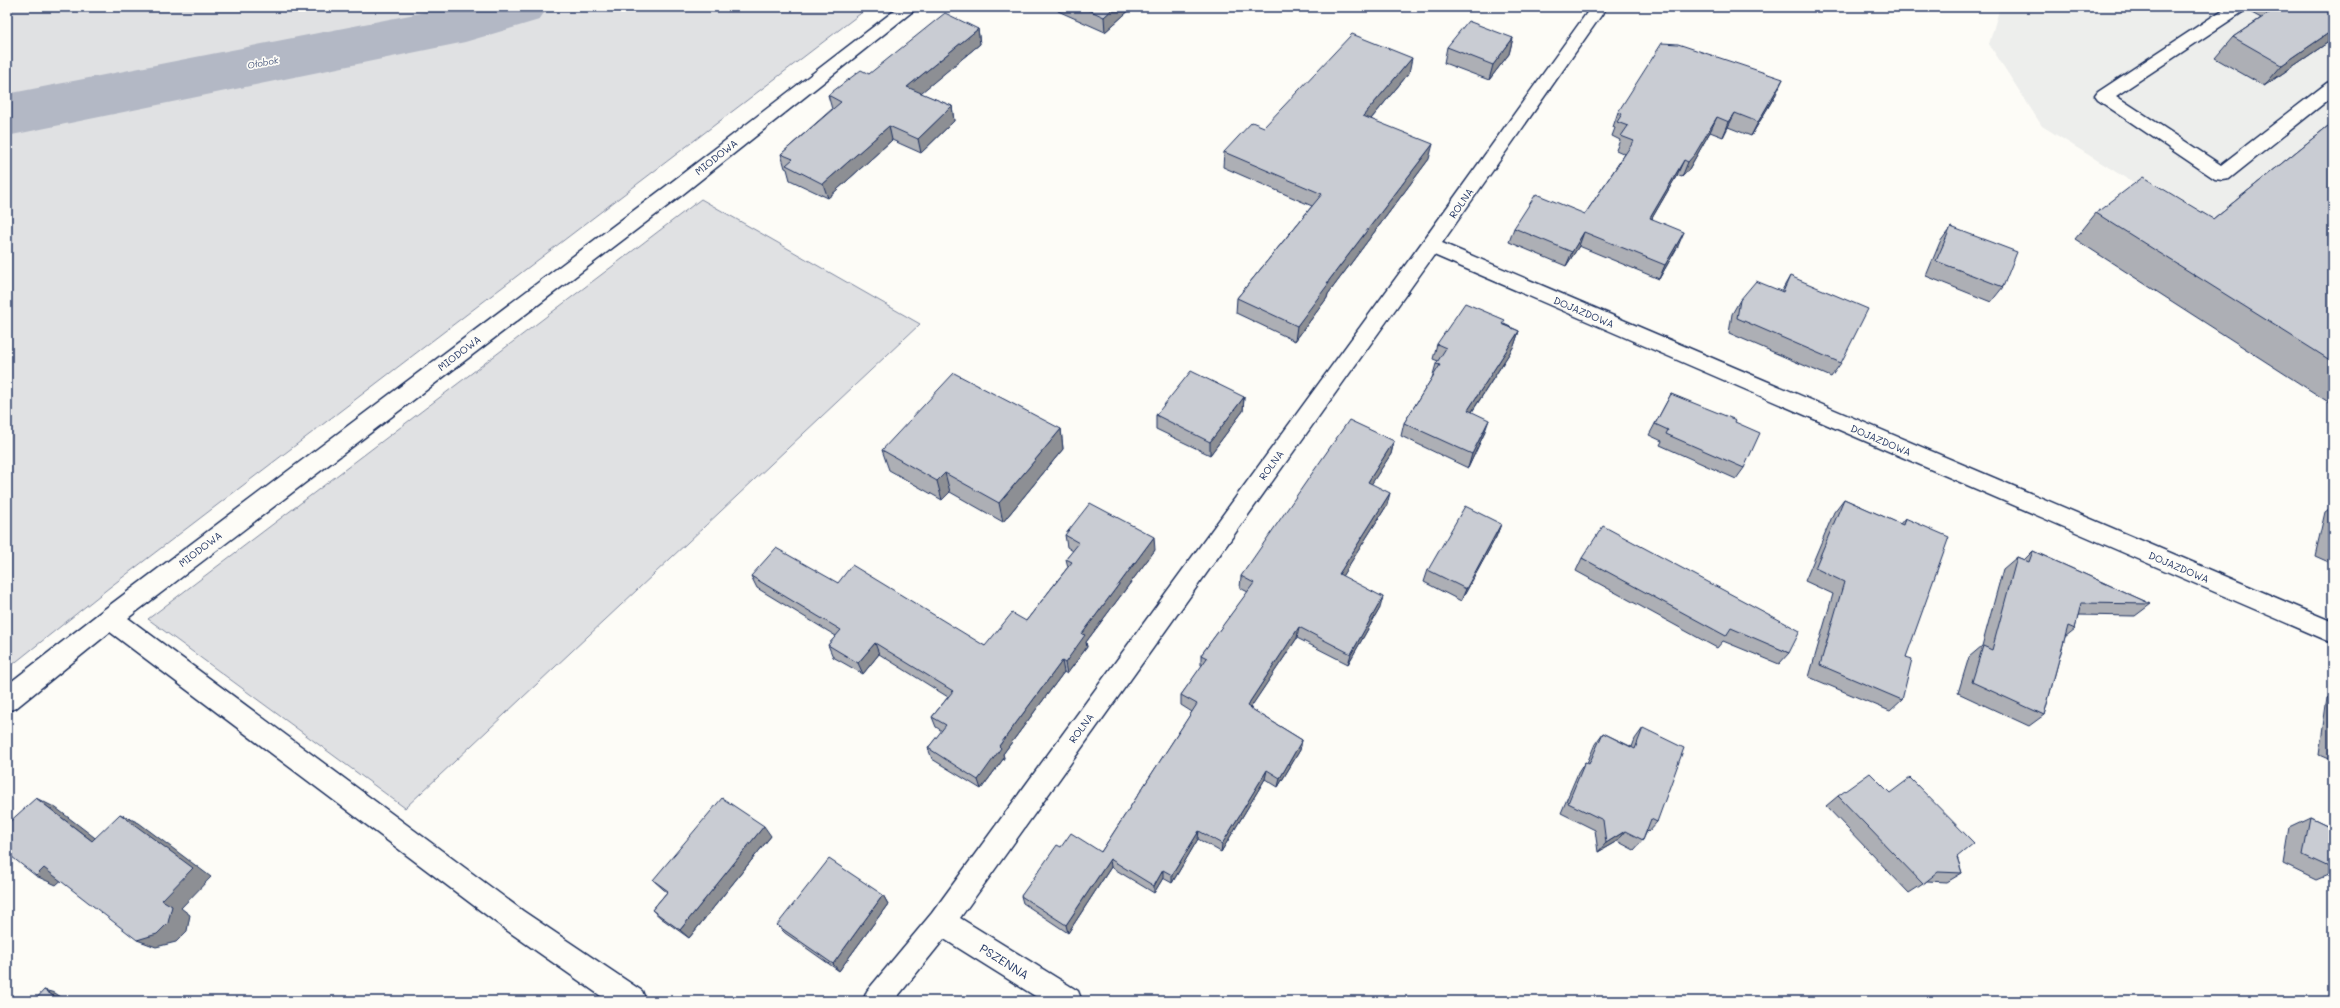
<svg xmlns="http://www.w3.org/2000/svg" width="2340" height="1008" font-family="Mali,sans-serif">
<style>
.built{fill:#edeeec}
.green{fill:#e0e1e3;stroke:#7e88a0}
.lines{fill:none;stroke-linecap:round;stroke-linejoin:round}
.river{fill:#b3b8c5;fill-rule:evenodd}
.lane-casing{stroke:#1b2f5e;stroke-width:3}
.street-casing{stroke:#1b2f5e;stroke-width:3}
.lane{fill:#fdfcf7;fill-rule:evenodd}
.street{fill:#fdfcf7;fill-rule:evenodd}
.wall{fill:#adafb5;stroke:#1b2f5e}
.shaded-wall{fill:#8d8f94;stroke:#1b2f5e}
.building{fill:#c9ccd3;stroke:#1b2f5e}
.labels{text-anchor:middle;stroke-width:3.5;stroke-linejoin:round;paint-order:stroke}
.far-water-label{font-size:9px;font-style:italic;fill:#49587d;stroke:#fdfcf7}
.street-label{font-size:10px;fill:#1b2f5e;stroke:#fdfcf7}
.near-street-label{font-size:12px;fill:#1b2f5e;stroke:#fdfcf7}
</style>
<rect width="100%" height="100%" fill="#fdfcf7"/>
<filter id="ink" filterUnits="userSpaceOnUse"><feTurbulence type="fractalNoise" baseFrequency=".025" numOctaves="2"/><feDisplacementMap in="SourceGraphic" scale="8" xChannelSelector="R" yChannelSelector="G"/><feConvolveMatrix kernelMatrix="1 2 1 2 8 2 1 2 1" color-interpolation-filters="sRGB"/></filter>
<g filter="url(#ink)">
<path class="built" d="M 2000,7 L 2333,7 L 2333,307 L 2042,126 L 1989,44 Z"/>
<g class="green">
<path d="M 7,7 L 869,7 L 110,587 L 7,669 Z"/>
<path d="M 701,199 L 920,324 L 405,808 L 148,619 Z"/>
</g>
<g class="lines">
<path class="river" d="M 451,7 L 548,7 L 539,20 L 465,42 L 7,136 L 7,94 Z"/>
<defs>
<path id="lane" d="M 2227,7 L 2246,7 L 2244,11 L 2116,96 L 2221,165 L 2327,83 L 2333,81 L 2333,96 L 2229,179 L 2222,180 L 2215,179 L 2098,100 L 2095,96 L 2098,92 Z"/>
<g id="street">
<path d="M 899,7 L 918,7 L 683,194 L 128,618 L 523,911 L 642,991 L 646,1001 L 608,1001 L 505,929 L 110,632 L 16,708 L 7,711 L 7,685 L 102,611 L 669,184 Z"/>
<path d="M 1591,7 L 1607,7 L 1442,243 L 2333,622 L 2333,643 L 1434,255 L 960,918 L 1078,991 L 1082,1001 L 1043,1001 L 944,939 L 894,1001 L 863,1001 L 867,991 L 932,913 L 1423,241 Z"/>
</g>
</defs>
<use href="#lane" class="lane-casing"/>
<use href="#street" class="street-casing"/>
<use href="#lane" class="lane"/>
<use href="#street" class="street"/>
</g>
<g class="wall">
<path d="M 1058,7 L 1133,7 L 1105,32 L 1058,11 Z"/>
<path d="M 2247,7 L 2333,7 L 2333,39 L 2264,86 L 2215,58 L 2233,37 L 2261,18 L 2246,10 Z"/>
<path d="M 978,29 L 980,44 L 920,93 L 952,106 L 954,121 L 921,153 L 892,140 L 828,198 L 790,180 L 787,169 L 785,168 L 781,154 L 832,109 L 828,95 L 869,74 Z"/>
<path d="M 1513,38 L 1509,54 L 1489,80 L 1444,63 L 1447,47 Z"/>
<path d="M 1409,73 L 1371,119 L 1429,159 L 1328,294 L 1327,298 L 1295,341 L 1236,313 L 1237,298 L 1312,206 L 1223,167 L 1224,152 L 1264,127 Z"/>
<path d="M 1776,94 L 1751,136 L 1728,127 L 1723,137 L 1710,132 L 1689,169 L 1682,177 L 1677,175 L 1652,218 L 1678,246 L 1659,279 L 1579,246 L 1566,266 L 1509,242 L 1514,228 L 1585,214 L 1625,154 L 1616,150 L 1620,140 L 1612,136 L 1615,128 L 1613,127 L 1618,112 Z"/>
<path d="M 2333,122 L 2333,405 L 2075,239 L 2096,213 L 2213,219 Z"/>
<path d="M 1951,227 L 2003,287 L 1991,302 L 1926,276 L 1940,242 Z"/>
<path d="M 1790,276 L 1841,363 L 1831,377 L 1729,333 L 1732,314 L 1740,300 L 1781,292 Z"/>
<path d="M 1504,324 L 1519,331 L 1514,346 L 1472,412 L 1484,434 L 1468,468 L 1401,436 L 1404,423 L 1432,378 L 1436,364 L 1438,361 L 1433,359 L 1437,344 Z"/>
<path d="M 1671,394 L 1735,422 L 1744,468 L 1736,479 L 1660,445 L 1662,441 L 1649,435 Z"/>
<path d="M 1244,397 L 1243,411 L 1210,455 L 1156,429 L 1156,415 Z"/>
<path d="M 1061,429 L 1063,449 L 1003,522 L 950,492 L 942,500 L 889,470 L 882,450 Z"/>
<path d="M 1394,441 L 1391,454 L 1371,484 L 1387,505 L 1342,576 L 1380,608 L 1348,664 L 1297,638 L 1250,708 L 1302,740 L 1300,750 L 1278,787 L 1265,779 L 1221,852 L 1198,839 L 1172,883 L 1163,878 L 1154,893 L 1111,867 L 1068,933 L 1023,903 L 1021,896 L 1061,847 L 1101,852 L 1192,712 L 1181,705 L 1181,695 L 1202,666 L 1201,665 L 1201,655 L 1248,592 L 1240,588 L 1241,576 Z"/>
<path d="M 1844,499 L 1900,524 L 1905,518 L 1906,657 L 1902,700 L 1890,711 L 1809,677 L 1833,594 L 1805,581 L 1834,512 Z"/>
<path d="M 2333,506 L 2333,564 L 2315,556 L 2325,512 Z"/>
<path d="M 1501,524 L 1496,537 L 1461,601 L 1424,582 L 1428,570 Z"/>
<path d="M 1065,535 L 1155,550 L 1086,642 L 1087,647 L 1067,674 L 1064,672 L 1003,754 L 1004,758 L 981,789 L 932,759 L 928,748 L 942,731 L 936,727 L 932,717 L 948,697 L 879,654 L 863,674 L 833,657 L 828,645 L 836,636 L 757,588 L 751,576 L 838,583 L 985,646 L 1026,621 L 1068,567 L 1066,559 L 1073,551 L 1067,547 Z"/>
<path d="M 2033,551 L 2151,604 L 2135,616 L 2078,615 L 2075,629 L 2065,637 L 2044,715 L 2029,726 L 1958,693 L 1969,657 L 1982,646 L 2003,569 L 2017,557 L 2024,560 Z"/>
<path d="M 1582,558 L 1789,653 L 1779,664 L 1723,641 L 1717,648 L 1576,571 Z"/>
<path d="M 2333,695 L 2333,761 L 2319,755 L 2327,698 Z"/>
<path d="M 1643,728 L 1657,822 L 1648,832 L 1647,831 L 1643,840 L 1634,850 L 1617,841 L 1598,852 L 1595,830 L 1561,813 L 1578,773 L 1585,762 L 1587,763 L 1595,744 L 1603,733 L 1632,747 L 1635,739 Z"/>
<path d="M 1838,796 L 1957,857 L 1962,873 L 1947,882 L 1927,881 L 1923,884 L 1909,893 L 1826,806 Z"/>
<path d="M 2310,817 L 2333,828 L 2333,873 L 2316,880 L 2283,864 L 2289,827 Z"/>
<path d="M 771,836 L 689,938 L 661,918 L 652,910 L 667,892 L 663,889 L 653,880 Z"/>
<path d="M 883,895 L 888,904 L 839,971 L 785,933 L 777,925 Z"/>
</g>
<g class="shaded-wall">
<path d="M 1115,7 L 1133,7 L 1105,32 L 1104,17 Z"/>
<path d="M 978,29 L 980,44 L 910,102 L 907,87 Z"/>
<path d="M 2333,30 L 2333,39 L 2264,86 L 2282,65 Z"/>
<path d="M 1513,38 L 1509,54 L 1489,80 L 1493,65 Z"/>
<path d="M 1412,58 L 1409,73 L 1361,131 L 1363,116 Z"/>
<path d="M 1783,79 L 1776,94 L 1751,136 L 1758,122 Z"/>
<path d="M 952,106 L 954,121 L 921,153 L 918,139 Z"/>
<path d="M 1735,113 L 1723,137 L 1729,122 Z"/>
<path d="M 1717,117 L 1710,132 L 1689,169 L 1682,177 L 1688,162 Z"/>
<path d="M 889,126 L 892,140 L 828,198 L 823,184 Z"/>
<path d="M 1433,144 L 1429,159 L 1328,294 L 1327,298 L 1295,341 L 1297,326 L 1327,283 Z"/>
<path d="M 1684,160 L 1677,175 L 1644,232 L 1650,218 Z"/>
<path d="M 1584,232 L 1579,246 L 1566,266 L 1572,252 Z"/>
<path d="M 1684,232 L 1678,246 L 1659,279 L 1665,265 Z"/>
<path d="M 1519,331 L 1514,346 L 1464,424 L 1468,410 Z"/>
<path d="M 1244,397 L 1243,411 L 1210,455 L 1210,442 Z"/>
<path d="M 1489,420 L 1484,434 L 1468,468 L 1472,454 Z"/>
<path d="M 1061,429 L 1063,449 L 1003,522 L 999,503 Z"/>
<path d="M 1394,441 L 1391,454 L 1365,494 L 1368,482 Z"/>
<path d="M 945,473 L 950,492 L 942,500 L 937,481 Z"/>
<path d="M 1390,493 L 1387,505 L 1336,586 L 1339,574 Z"/>
<path d="M 1501,524 L 1496,537 L 1461,601 L 1466,589 Z"/>
<path d="M 1154,537 L 1155,550 L 1086,642 L 1087,647 L 1067,674 L 1065,663 L 1082,634 Z"/>
<path d="M 1383,597 L 1380,608 L 1348,664 L 1351,654 Z"/>
<path d="M 1299,627 L 1297,638 L 1245,716 L 1247,706 Z"/>
<path d="M 875,643 L 879,654 L 863,674 L 858,663 Z"/>
<path d="M 1062,661 L 1064,672 L 1003,754 L 1004,758 L 981,789 L 978,780 L 999,746 Z"/>
<path d="M 1302,740 L 1300,750 L 1278,787 L 1280,778 Z"/>
<path d="M 1267,770 L 1265,779 L 1221,852 L 1222,844 Z"/>
<path d="M 36,798 L 56,808 L 111,850 L 92,841 Z"/>
<path d="M 120,814 L 139,823 L 211,877 L 181,908 L 190,915 L 187,931 L 176,942 L 156,947 L 137,940 Z"/>
<path d="M 764,826 L 771,836 L 689,938 L 680,930 Z"/>
<path d="M 1199,831 L 1198,839 L 1172,883 L 1172,875 Z"/>
<path d="M 1625,831 L 1617,841 L 1598,852 L 1606,843 Z"/>
<path d="M 1110,859 L 1111,867 L 1068,933 L 1066,925 Z"/>
<path d="M 44,868 L 65,877 L 56,885 L 36,876 Z"/>
<path d="M 1163,870 L 1163,878 L 1154,893 L 1154,886 Z"/>
<path d="M 883,895 L 888,904 L 839,971 L 833,964 Z"/>
<path d="M 44,990 L 55,993 L 67,1001 L 61,1001 Z"/>
</g>
<g class="building">
<path d="M 1082,7 L 1115,7 L 1104,17 Z"/>
<path d="M 2278,7 L 2333,7 L 2333,30 L 2282,65 L 2233,37 Z"/>
<path d="M 945,13 L 978,29 L 907,87 L 952,106 L 918,139 L 889,126 L 823,184 L 786,165 L 793,159 L 781,154 L 841,102 L 828,95 L 861,70 L 869,74 Z"/>
<path d="M 1468,21 L 1513,38 L 1493,65 L 1447,47 Z"/>
<path d="M 1352,34 L 1412,58 L 1363,116 L 1433,144 L 1327,283 L 1329,283 L 1297,326 L 1237,298 L 1322,194 L 1224,152 L 1252,122 L 1264,127 Z"/>
<path d="M 1662,43 L 1678,44 L 1783,79 L 1758,122 L 1735,113 L 1729,122 L 1717,117 L 1695,154 L 1688,162 L 1684,160 L 1650,218 L 1684,232 L 1665,265 L 1584,232 L 1572,252 L 1514,228 L 1536,194 L 1585,214 L 1634,141 L 1621,136 L 1628,126 L 1617,122 L 1622,114 L 1618,112 Z"/>
<path d="M 2333,122 L 2333,362 L 2096,213 L 2143,177 L 2213,219 Z"/>
<path d="M 1951,227 L 2017,252 L 2003,287 L 1936,261 Z"/>
<path d="M 1790,276 L 1868,309 L 1841,363 L 1737,318 L 1740,300 L 1756,281 L 1783,292 Z"/>
<path d="M 1465,303 L 1505,320 L 1502,324 L 1519,331 L 1468,410 L 1489,420 L 1472,454 L 1404,423 L 1440,365 L 1436,364 L 1446,348 L 1437,344 Z"/>
<path d="M 1191,371 L 1244,397 L 1210,442 L 1156,415 Z"/>
<path d="M 954,373 L 1061,429 L 999,503 L 945,473 L 937,481 L 882,450 Z"/>
<path d="M 1671,394 L 1736,420 L 1735,422 L 1760,433 L 1744,468 L 1666,434 L 1668,430 L 1655,424 Z"/>
<path d="M 1349,420 L 1394,441 L 1368,482 L 1390,493 L 1339,574 L 1383,597 L 1351,654 L 1299,627 L 1247,706 L 1302,740 L 1280,778 L 1267,770 L 1222,844 L 1199,831 L 1172,875 L 1163,870 L 1154,886 L 1110,859 L 1066,925 L 1021,896 L 1057,845 L 1061,847 L 1071,833 L 1101,852 L 1197,704 L 1181,695 L 1207,658 L 1201,655 L 1254,583 L 1241,576 Z"/>
<path d="M 1844,499 L 1903,525 L 1905,518 L 1949,537 L 1906,657 L 1912,659 L 1902,700 L 1820,665 L 1844,582 L 1815,568 Z"/>
<path d="M 1090,503 L 1154,537 L 1082,634 L 1085,635 L 1065,663 L 1062,661 L 999,746 L 1001,748 L 978,780 L 928,748 L 946,725 L 932,717 L 953,691 L 875,643 L 858,663 L 828,645 L 841,630 L 751,576 L 776,548 L 838,583 L 852,565 L 985,646 L 1012,613 L 1026,621 L 1072,562 L 1066,559 L 1079,543 L 1065,535 Z"/>
<path d="M 1465,506 L 1501,524 L 1466,589 L 1428,570 Z"/>
<path d="M 1603,526 L 1800,631 L 1789,653 L 1731,628 L 1726,636 L 1582,558 Z"/>
<path d="M 2033,551 L 2151,604 L 2081,603 L 2075,629 L 2068,626 L 2044,715 L 1972,682 L 1983,646 L 1992,650 L 2017,557 L 2029,562 Z"/>
<path d="M 1643,728 L 1684,748 L 1657,822 L 1651,819 L 1643,840 L 1625,831 L 1606,843 L 1603,820 L 1568,803 L 1585,762 L 1589,764 L 1603,733 L 1635,749 Z"/>
<path d="M 1870,773 L 1890,793 L 1910,778 L 1974,843 L 1957,857 L 1962,873 L 1938,872 L 1923,884 L 1838,796 Z"/>
<path d="M 36,798 L 92,841 L 120,814 L 193,868 L 162,900 L 172,906 L 168,923 L 157,934 L 137,940 L 44,868 L 36,876 L 7,853 L 7,824 Z"/>
<path d="M 722,798 L 764,826 L 680,930 L 652,910 L 668,891 L 653,880 Z"/>
<path d="M 2310,817 L 2333,828 L 2333,869 L 2303,855 Z"/>
<path d="M 829,859 L 883,895 L 833,964 L 777,925 Z"/>
<path d="M 44,990 L 61,1001 L 34,1001 Z"/>
</g>
</g>
<g class="labels">
<g class="far-water-label">
<text transform="translate(263 63) rotate(-11)" y="3">Ołobok</text>
</g>
<g class="street-label">
<text transform="translate(716 157) rotate(-38)" y="4">MIODOWA</text>
<text transform="translate(1461 203) rotate(-55)" y="4">ROLNA</text>
<text transform="translate(1584 312) rotate(23)" y="4">DOJAZDOWA</text>
<text transform="translate(459 353) rotate(-37)" y="4">MIODOWA</text>
<text transform="translate(1881 440) rotate(23)" y="4">DOJAZDOWA</text>
<text transform="translate(1271 465) rotate(-54)" y="4">ROLNA</text>
<text transform="translate(200 549) rotate(-37)" y="4">MIODOWA</text>
<text transform="translate(2179 567) rotate(23)" y="4">DOJAZDOWA</text>
<text transform="translate(1081 728) rotate(-54)" y="4">ROLNA</text>
</g>
<g class="near-street-label">
<text transform="translate(1004 962) rotate(32)" y="4">PSZENNA</text>
</g>
</g>
<rect width="2340" height="1008" fill="none" stroke="#fdfcf7" stroke-width="24"/>
<rect x="12" y="12" width="2316" height="984" fill="none" stroke="#1b2f5e" stroke-width="1.5" filter="url(#ink)"/>
</svg>
